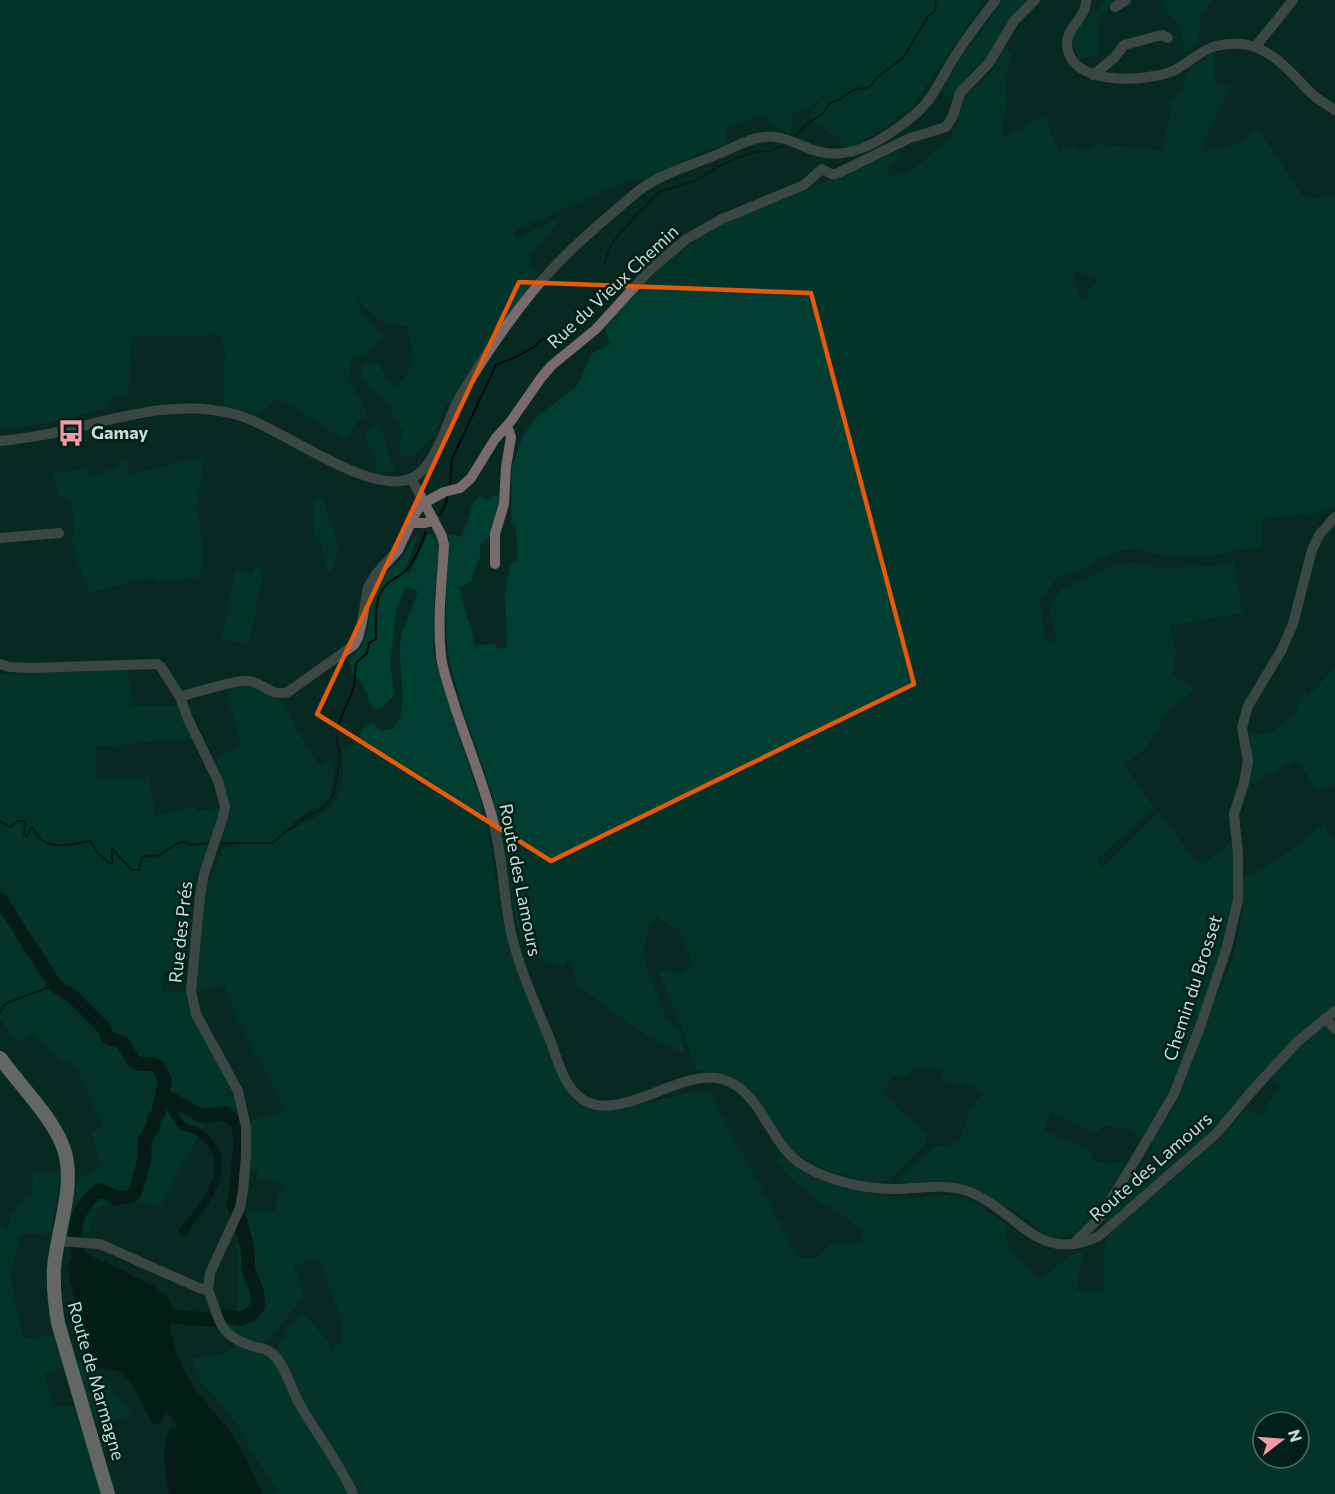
<svg xmlns="http://www.w3.org/2000/svg" width="1335" height="1494" font-family="Commissioner,sans-serif">
<style>
.green{fill:#013e32;fill-rule:evenodd}
.water{fill:#000c08}
.lines{fill:none;stroke-linecap:round;stroke-linejoin:round}
.stream{stroke:#000c08;stroke-width:2}
.canal{stroke:#000c08;stroke-width:8}
.river{stroke:#000c08;stroke-width:14}
.minor{stroke:#796a6b;stroke-width:10}
.major{stroke:#d1b2b3;stroke-width:14}
.marked{fill:none;stroke:#e8590c;stroke-width:4.5;stroke-linejoin:round}
.labels{text-anchor:middle;stroke-width:5;stroke-linejoin:round;paint-order:stroke}
.street-label{font-size:18px;fill:#c9dbd5;stroke:#002019}
.poi-label{font-size:18px;font-weight:bold;fill:#c9dbd5;stroke:#002019;text-anchor:start}
</style>
<rect width="100%" height="100%" fill="#072922"/>
<g class="green">
<path d="M 0,0 L 985,0 L 911,108 L 876,134 L 854,146 L 842,150 L 840,139 L 816,125 L 810,113 L 824,95 L 804,111 L 792,113 L 791,135 L 769,122 L 765,115 L 745,120 L 726,129 L 727,144 L 695,155 L 648,180 L 627,181 L 514,231 L 516,238 L 566,214 L 528,257 L 531,265 L 538,274 L 445,407 L 436,434 L 414,455 L 406,458 L 400,453 L 399,442 L 404,432 L 383,397 L 371,390 L 361,375 L 363,363 L 377,363 L 394,387 C 419,368 414,353 407,326 C 379,325 371,316 354,294 L 363,314 L 383,336 C 375,349 367,355 352,358 L 348,379 L 360,399 L 367,415 L 359,420 L 344,440 L 298,409 L 277,399 L 257,415 L 223,405 L 225,352 L 221,335 L 132,337 L 128,394 L 112,399 L 107,408 C 72,418 37,427 0,429 Z"/>
<path d="M 1003,0 L 1030,0 L 983,62 L 973,69 L 950,100 L 942,89 L 965,51 L 978,37 Z"/>
<path d="M 1107,0 L 1116,0 C 1106,10 1096,19 1097,34 C 1098,42 1100,47 1098,54 L 1079,59 L 1070,41 L 1082,23 Z"/>
<path d="M 1161,0 L 1213,0 L 1201,16 L 1198,42 L 1187,50 C 1181,43 1183,38 1180,31 C 1176,19 1165,12 1161,0 Z"/>
<path d="M 1003,50 L 1012,52 L 1005,87 L 1007,100 L 1001,127 L 1003,138 L 1044,116 L 1059,151 L 1075,145 L 1079,154 L 1096,144 L 1162,150 L 1171,113 L 1167,103 L 1181,91 L 1188,70 L 1214,52 L 1215,84 L 1230,87 L 1203,143 L 1205,151 L 1241,142 L 1257,128 L 1305,199 L 1335,196 L 1335,506 L 1324,511 L 1261,520 L 1261,547 L 1211,555 L 1160,555 L 1129,549 L 1113,552 L 1084,568 L 1057,578 L 1039,603 L 1044,624 L 1043,641 L 1056,641 L 1054,625 L 1050,610 L 1053,602 L 1062,589 L 1116,565 L 1135,562 L 1158,568 L 1211,566 L 1234,562 L 1242,613 L 1169,626 L 1176,653 L 1173,675 L 1195,690 L 1167,711 L 1146,748 L 1124,765 L 1154,808 L 1098,858 L 1100,868 L 1104,866 L 1159,812 L 1200,867 L 1232,842 L 1235,853 L 1234,898 L 1220,957 L 1170,1095 L 1144,1139 L 1130,1129 L 1103,1126 L 1096,1134 L 1051,1112 L 1044,1130 L 1092,1152 L 1093,1160 L 1104,1163 L 1125,1162 L 1100,1209 L 1074,1234 L 1062,1236 L 1048,1235 L 1017,1213 L 983,1192 L 962,1183 L 946,1180 L 897,1184 L 901,1177 L 936,1146 L 950,1145 L 960,1140 L 969,1113 L 982,1094 L 972,1085 L 957,1085 L 944,1080 L 940,1071 L 930,1067 L 916,1067 L 904,1076 L 894,1075 L 883,1091 L 898,1108 L 925,1131 L 927,1137 L 923,1146 L 888,1181 L 878,1184 L 829,1171 L 793,1153 L 753,1095 L 737,1080 L 720,1073 L 696,1070 L 683,1030 L 659,972 L 670,968 L 674,976 L 694,965 L 678,928 L 670,926 L 657,916 L 650,924 L 645,940 L 643,957 L 665,1015 L 678,1031 L 686,1054 L 648,1037 L 578,986 L 571,958 L 567,960 L 565,967 L 549,962 L 540,956 L 528,959 C 510,912 507,860 496,811 C 484,761 460,713 450,662 C 442,623 447,574 449,534 L 462,537 L 473,503 L 480,497 L 487,500 L 492,495 L 501,497 L 501,507 L 489,538 L 480,543 C 483,560 473,567 472,582 L 459,587 L 475,645 L 495,644 L 498,649 L 507,647 L 505,593 L 510,564 L 517,562 L 516,525 L 511,523 L 512,467 L 523,436 L 535,418 L 577,386 L 592,353 L 610,344 L 605,327 C 631,296 659,264 693,240 C 720,222 751,212 781,200 C 821,184 860,168 899,150 L 902,155 L 887,170 L 891,176 C 911,176 937,149 952,136 L 952,130 L 959,123 C 957,90 968,97 986,78 C 994,71 998,59 1003,50 ZM 1073,270 L 1097,280 L 1082,300 L 1073,279 Z"/>
<path d="M 378,423 L 387,443 L 389,458 L 396,472 L 376,473 L 377,463 L 364,437 L 367,430 Z"/>
<path d="M 205,457 L 196,512 L 199,515 C 200,534 205,561 199,577 L 157,582 L 153,576 L 90,593 L 71,543 L 75,534 L 71,500 L 58,495 L 54,474 L 88,467 L 90,476 L 118,467 L 120,463 L 128,459 L 129,474 Z"/>
<path d="M 322,499 C 332,526 348,549 328,574 L 322,543 L 314,532 L 314,500 Z"/>
<path d="M 419,532 L 408,563 L 403,571 L 410,574 L 428,533 L 434,537 L 438,536 L 438,559 L 434,599 L 433,651 L 442,683 L 482,805 L 505,933 L 517,973 L 568,1094 L 579,1105 L 599,1111 L 616,1110 L 688,1093 L 709,1091 L 799,1258 L 818,1257 L 828,1245 L 861,1242 L 864,1232 L 839,1212 L 825,1206 L 793,1180 L 777,1162 L 779,1152 C 783,1157 787,1162 792,1165 C 822,1183 872,1197 907,1198 C 925,1198 943,1191 961,1197 C 979,1203 993,1215 1008,1226 L 1005,1239 L 1022,1264 L 1042,1279 L 1069,1256 L 1084,1250 L 1076,1290 L 1103,1292 L 1105,1238 L 1221,1137 L 1246,1109 L 1259,1115 L 1280,1087 L 1271,1076 L 1300,1045 L 1326,1024 L 1335,1035 L 1335,1494 L 357,1494 L 342,1461 L 301,1400 L 275,1351 L 291,1326 L 303,1312 L 327,1341 L 332,1350 L 343,1342 L 342,1319 L 318,1261 L 311,1260 L 294,1265 L 304,1297 L 267,1341 L 260,1343 L 238,1338 L 221,1319 L 237,1314 L 237,1223 L 241,1213 L 275,1212 L 277,1197 L 285,1185 L 257,1179 L 258,1170 L 249,1169 L 250,1122 L 285,1110 L 234,1011 L 224,984 L 198,992 L 196,981 L 204,895 L 222,850 L 237,845 L 220,840 L 228,807 L 228,796 L 216,759 L 242,745 L 226,691 L 241,686 L 252,687 L 284,702 L 297,730 L 321,768 L 331,759 L 334,770 L 329,799 L 321,806 L 306,812 L 280,834 C 297,827 331,813 338,796 C 345,781 343,764 342,749 L 351,746 L 360,739 L 360,733 L 364,728 L 373,723 L 381,731 C 385,730 391,730 394,727 C 410,714 398,664 400,644 C 402,627 413,607 418,591 L 406,587 L 397,607 L 390,665 L 395,694 L 382,708 L 374,710 L 361,682 L 352,672 L 349,661 L 362,646 L 368,629 L 371,594 L 377,581 L 400,560 ZM 1263,1422 L 1299,1422 L 1299,1458 L 1263,1458 Z"/>
<path d="M 255,567 L 264,568 L 249,644 L 222,640 L 235,570 L 253,573 Z"/>
<path d="M 1335,668 L 1335,784 L 1317,792 L 1298,759 L 1251,784 L 1251,735 L 1271,733 L 1297,711 L 1301,695 L 1305,691 L 1306,699 Z"/>
<path d="M 128,670 L 132,706 L 177,706 L 192,738 L 95,747 L 96,777 L 149,777 L 156,816 L 192,806 L 197,811 L 220,808 L 204,862 L 193,877 L 191,927 L 185,970 L 163,972 L 163,992 L 186,992 L 190,1011 L 235,1094 L 241,1128 L 226,1114 L 206,1121 L 160,1208 L 130,1198 L 96,1209 L 90,1231 L 81,1239 L 67,1237 L 66,1232 L 77,1180 L 100,1166 L 91,1133 L 103,1126 L 85,1085 L 71,1061 L 65,1064 L 31,1033 L 17,1043 L 0,1018 L 0,674 Z"/>
<path d="M 1325,824 L 1333,838 L 1335,837 L 1335,1007 L 1290,1041 L 1218,1125 L 1109,1221 L 1103,1222 L 1136,1171 L 1149,1157 L 1152,1143 L 1180,1096 L 1201,1036 L 1232,961 L 1243,912 L 1243,877 C 1275,867 1298,842 1325,824 Z"/>
<path d="M 61,1170 L 51,1233 L 21,1234 L 10,1274 L 23,1338 L 53,1336 L 64,1367 L 44,1373 L 53,1407 L 75,1405 L 76,1415 L 102,1494 L 0,1494 L 0,1220 L 3,1228 L 8,1228 L 12,1214 L 26,1195 L 32,1195 L 33,1173 Z"/>
<path d="M 238,1345 L 271,1356 L 349,1494 L 274,1494 L 278,1490 L 252,1453 L 238,1425 L 200,1380 L 191,1359 L 222,1354 Z"/>
<path d="M 74,1357 L 79,1360 L 85,1370 L 94,1371 L 109,1382 C 112,1395 126,1402 131,1415 L 102,1424 L 96,1424 Z"/>
</g>
<path class="water" d="M 76,1251 C 94,1256 155,1284 167,1296 C 176,1305 169,1315 170,1326 C 172,1341 178,1357 184,1370 C 194,1393 210,1406 225,1425 C 240,1443 253,1472 262,1494 L 169,1494 C 166,1473 158,1446 172,1427 L 176,1427 L 175,1421 L 166,1413 L 160,1424 L 156,1425 L 152,1422 C 143,1409 132,1377 119,1372 C 111,1368 101,1369 92,1365 L 85,1351 L 79,1313 L 67,1268 Z"/>
<g class="lines">
<g class="stream">
<path d="M 792,138 L 797,135 L 802,128 L 823,113 L 830,103 L 840,99 L 853,90 L 870,87 L 877,77 L 903,58 L 929,15 C 937,12 936,9 935,0"/>
<path d="M 605,263 C 611,242 614,240 628,225 C 637,215 636,211 649,204 L 651,199 L 661,191 L 695,181 L 723,164 L 753,152 L 770,151 L 786,144"/>
<path d="M 450,486 L 452,459 L 496,365 L 516,357 L 534,347 L 541,340 L 567,329 L 602,297 L 604,280"/>
<path d="M 440,515 L 446,503 L 448,494"/>
<path d="M 0,821 L 10,827 L 18,821 L 25,821 L 24,835 L 27,836 L 31,828 L 33,828 C 45,854 69,844 91,841 L 96,851 L 109,863 L 112,863 L 112,849 L 132,870 L 139,870 L 141,860 L 144,857 L 159,855 L 178,843 L 185,842 L 191,845 L 210,843"/>
<path d="M 219,843 L 272,843 L 308,815 L 320,810 L 333,796 L 340,761 L 336,730 L 354,687 L 356,663 L 367,653 L 369,643 L 376,639 C 376,622 373,597 387,584 C 395,577 403,575 410,566 C 417,556 421,544 426,532"/>
<path d="M 0,1013 L 3,1006 L 9,1002 L 55,985"/>
</g>
<path class="canal" d="M 163,1095 C 167,1102 178,1123 183,1126 C 188,1129 195,1129 200,1133 C 241,1165 204,1202 183,1232"/>
<g class="river">
<path d="M 0,899 L 55,985 L 73,997 L 105,1029 L 107,1037 L 123,1043 L 133,1060 L 140,1064 L 153,1064 L 158,1067 L 165,1080 L 158,1114 L 154,1118 L 153,1127 L 145,1139 L 144,1161 L 137,1187 L 134,1194 L 128,1197 L 116,1198 L 100,1190 C 71,1210 72,1238 82,1268"/>
<path d="M 163,1095 L 202,1116 L 225,1113 L 238,1124 L 241,1141 L 234,1205 L 241,1223 L 248,1251 L 248,1269 L 257,1291 L 258,1306 L 250,1315 L 240,1319 L 226,1316 L 214,1320 L 165,1316"/>
</g>
<g class="minor">
<path d="M 1086,0 C 1087,18 1066,27 1067,44 C 1069,87 1145,82 1173,71 C 1188,64 1200,50 1216,46 C 1226,44 1238,43 1248,45 C 1274,51 1291,73 1309,91 C 1316,99 1326,104 1335,110"/>
<path d="M 1115,7 L 1126,0"/>
<path d="M 1255,47 L 1293,0"/>
<path d="M 1093,75 L 1114,58 L 1124,45 L 1158,36 L 1163,35 L 1168,38"/>
<path d="M 0,441 C 14,440 29,437 43,435 C 106,423 169,397 234,414 C 279,425 369,498 412,478 C 438,466 447,417 462,393 C 490,348 521,301 558,263 C 582,238 611,214 637,192 C 659,174 690,166 716,155 C 731,149 747,139 763,137 C 782,134 799,146 817,151 C 850,162 888,137 913,116 C 931,102 940,81 952,61 C 965,40 980,20 996,0"/>
<path d="M 411,478 L 442,536 L 444,545 C 442,582 437,619 441,656 C 443,673 450,690 455,707 C 467,743 482,780 492,817 C 503,855 503,895 511,933 C 520,971 536,1006 551,1042 C 557,1059 563,1082 577,1095 C 613,1130 680,1067 722,1079 C 763,1091 769,1146 804,1166 C 832,1182 869,1190 900,1189 C 922,1188 943,1184 964,1190 C 1016,1206 1036,1267 1099,1236 L 1217,1133 L 1252,1091 L 1297,1042 L 1335,1011"/>
<path d="M 412,523 L 425,523 L 434,520"/>
<path d="M 0,538 L 59,533"/>
<path d="M 495,564 L 495,534 L 504,504 L 506,467 L 511,437 L 507,426"/>
<path d="M 0,664 L 10,667 L 32,668 L 157,664 L 161,667 L 180,697 L 188,719 L 218,781 L 225,806 L 223,817 L 204,874 L 200,895 L 191,991 L 196,1014 L 238,1091 L 246,1127 L 246,1157 L 243,1191 L 240,1208 L 210,1273 L 208,1290"/>
<path d="M 180,697 C 193,693 238,679 249,681 C 265,683 269,697 288,692 L 354,645 L 358,638 L 362,622 L 368,587 L 376,574 L 398,550 L 416,512 L 424,503 L 444,492 L 460,488 L 471,478 L 495,439 L 511,421 L 541,378 L 551,366 L 596,329 L 649,271 L 686,239 L 722,219 L 804,185 L 822,169 L 831,174 L 836,174 L 910,138 L 946,127 L 953,116 L 960,93 L 989,63 L 1014,21 L 1035,0"/>
<path d="M 1325,1018 L 1335,1029"/>
<path d="M 58,1241 L 100,1244 L 199,1288 L 208,1290 C 220,1318 216,1333 249,1345 C 258,1349 267,1347 274,1355 C 286,1368 291,1388 299,1403 C 316,1434 339,1461 353,1494"/>
<path d="M 1074,1243 L 1101,1216 L 1146,1142 L 1174,1094 L 1200,1027 L 1227,947 L 1238,900 L 1238,854 L 1234,814 L 1244,783 L 1248,761 L 1242,728 L 1244,720 L 1248,706 L 1281,651 L 1293,624 L 1312,550 L 1319,535 L 1335,517"/>
</g>
<path class="major" d="M 0,1058 C 19,1084 50,1115 62,1144 C 78,1181 57,1229 54,1268 C 53,1287 55,1305 58,1323 L 108,1494"/>
</g>
<path d="M0 0H1335V1494H0ZM 519,282 L 811,293 L 914,684 L 551,861 L 317,714 Z" fill="#072922" fill-opacity=".55" fill-rule="evenodd"/>
<path class="marked" d="M 519,282 L 811,293 L 914,684 L 551,861 L 317,714 Z"/>
<defs>
<symbol id="bus-bare" viewBox="-9 -9 18 18"><path d="M-5-6H5V4H4V6H2V4H-2V6H-4V4H-5ZM-3.5-4V0h7V-4ZM-3.5 1.2v1.5H-2V1.2ZM2 1.2v1.5H3.5V1.2Z" fill="#f49aa0" stroke="#002019" stroke-width="2.5" paint-order="stroke"/></symbol>
</defs>
<g fill-rule="evenodd">
<use href="#bus-bare" x="52" y="414" width="38" height="38"/>
</g>
<g class="labels">
<g class="street-label">
<text transform="translate(613 287) rotate(-43)" y="6">Rue du Vieux Chemin</text>
<text transform="translate(520 880) rotate(79)" y="6">Route des Lamours</text>
<text transform="translate(181 932) rotate(-84)" y="6">Rue des Prés</text>
<text transform="translate(1193 988) rotate(-72)" y="6">Chemin du Brosset</text>
<text transform="translate(1151 1167) rotate(-41)" y="6">Route des Lamours</text>
<text transform="translate(96 1381) rotate(74)" y="6">Route de Marmagne</text>
</g>
<g class="poi-label">
<text x="91" y="439">Gamay</text>
</g>
</g>
<g transform="translate(1281 1440) rotate(73)"><circle r="28" fill="#002019" stroke="#506b64" stroke-width="1.5"/>
<path d="M0-4.5L10 22L0 15L-10 22Z" fill="#f49aa0"/>
<text y="-9" font-size="16" font-weight="bold" text-anchor="middle" fill="#c9dbd5">N</text>
</g>
</svg>
